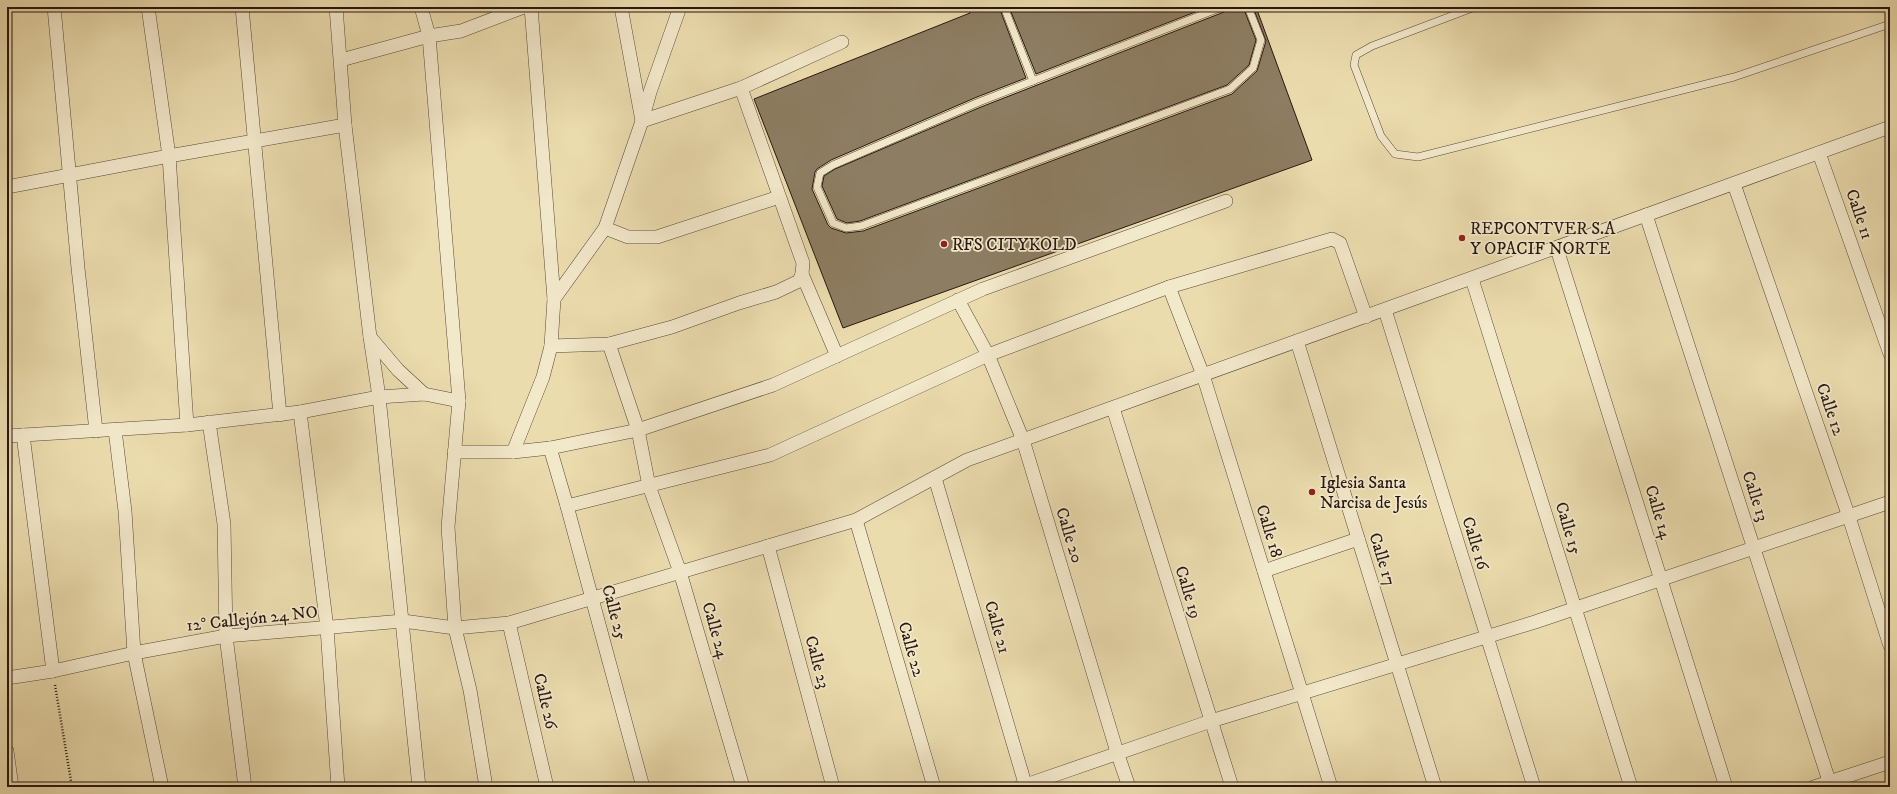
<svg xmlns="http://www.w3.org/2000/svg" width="1897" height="794" font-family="'IM FELL DW Pica',serif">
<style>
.building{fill:#8d7d62;stroke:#271710}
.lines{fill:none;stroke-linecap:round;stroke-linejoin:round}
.service-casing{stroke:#584838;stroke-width:8}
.minor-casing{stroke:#584838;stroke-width:14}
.path{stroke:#271710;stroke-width:2.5;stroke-dasharray:1 2;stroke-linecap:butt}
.service{stroke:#f2e8ca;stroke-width:7}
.minor{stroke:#f2e8ca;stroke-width:13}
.poi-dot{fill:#8f2418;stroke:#f2e8ca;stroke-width:1.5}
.labels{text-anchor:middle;stroke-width:3.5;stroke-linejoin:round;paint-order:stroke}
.street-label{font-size:17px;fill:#271710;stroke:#f2e8ca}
.poi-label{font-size:17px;fill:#271710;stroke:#f2e8ca;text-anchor:start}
</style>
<rect width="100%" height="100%" fill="#ebdcae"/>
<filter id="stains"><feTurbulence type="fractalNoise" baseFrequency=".005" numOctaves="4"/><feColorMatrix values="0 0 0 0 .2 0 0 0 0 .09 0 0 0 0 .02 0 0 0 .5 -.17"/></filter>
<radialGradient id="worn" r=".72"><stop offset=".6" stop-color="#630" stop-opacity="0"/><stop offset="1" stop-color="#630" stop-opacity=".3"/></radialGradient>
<g class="building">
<path d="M 967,7 L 999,7 L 1026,78 L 977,97 L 831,160 L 817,169 L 815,172 L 812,189 L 828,225 L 831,228 L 846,233 L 863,231 L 1232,94 L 1257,71 L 1266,41 L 1253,7 L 1256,7 L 1312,160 L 843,328 L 754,99 L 970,13 Z"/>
<path d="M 1009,7 L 1208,7 L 1036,74 Z"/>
<path d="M 1227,7 L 1243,7 L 1256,40 L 1249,65 L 1227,85 L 860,221 L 847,223 L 837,219 L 822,186 L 824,176 L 835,169 L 981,107 L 1224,12 Z"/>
</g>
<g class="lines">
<defs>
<g id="service">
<path d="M 1004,7 L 1033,81"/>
<path d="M 1222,7 L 979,102 L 833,165 L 820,173 L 817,187 L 833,223 L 846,228 L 861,226 L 1230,89 L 1253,68 L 1261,40 L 1248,7"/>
<path d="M 1475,7 L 1372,46 L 1356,55 L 1354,65 L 1381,136 L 1395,154 L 1418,157 L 1734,77 L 1890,24"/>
</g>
<g id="minor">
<path d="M 54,7 L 78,268 L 96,431"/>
<path d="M 148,7 L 169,156 L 187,425"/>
<path d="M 242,7 L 280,415"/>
<path d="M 336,7 L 345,125 L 370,337 L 379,397 L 419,787"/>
<path d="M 421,7 L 429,36 L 459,401"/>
<path d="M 621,7 L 642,121 L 741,88 L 842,42"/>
<path d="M 341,60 L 429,36 L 461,31 L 524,7"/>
<path d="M 1819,153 L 1890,354"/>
<path d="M 1734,184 L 1849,517 L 1890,646"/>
<path d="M 7,187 L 169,156 L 345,125"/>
<path d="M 1646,215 L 1831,787"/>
<path d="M 605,228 L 628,237 L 657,237 L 779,197"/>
<path d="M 1557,249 L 1726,787"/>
<path d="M 802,274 L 837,356"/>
<path d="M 1472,279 L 1631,787"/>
<path d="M 1169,287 L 1203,375 L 1331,787"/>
<path d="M 554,299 L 605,228 L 642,121 L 650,92 L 680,7"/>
<path d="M 958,300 L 988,355 L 1023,440 L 1117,752 L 1129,787"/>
<path d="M 1385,310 L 1534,787"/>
<path d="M 370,337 L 398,370 L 424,394"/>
<path d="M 1297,341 L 1435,787"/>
<path d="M 609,344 L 638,430 L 649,486 L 680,572 L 743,787"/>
<path d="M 551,346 L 609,344 L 672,327 L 739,303 L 776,292 L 799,281 L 802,274 L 803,263 L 741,88"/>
<path d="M 1113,408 L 1232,787"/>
<path d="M 300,412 L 327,628 L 338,787"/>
<path d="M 209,422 L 224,524 L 226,636 L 245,787"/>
<path d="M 115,430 L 125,511 L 134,653 L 162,787"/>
<path d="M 23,435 L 53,671"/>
<path d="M 7,436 L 187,425 L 300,412 L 379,397 L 424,394 L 459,401 L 448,527 L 455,628 L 470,690 L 486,787"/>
<path d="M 550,448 L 567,506 L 643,787"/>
<path d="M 454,452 L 513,452 L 550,448 L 638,430 L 773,385 L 983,289 L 1226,201"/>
<path d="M 513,452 L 543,377 L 551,346 L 554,299 L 531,7"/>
<path d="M 935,478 L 1026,787"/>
<path d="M 567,506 L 770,455 L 988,355 L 1169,287 L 1332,239 L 1340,243 L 1366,317"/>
<path d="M 856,520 L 934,787"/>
<path d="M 768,546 L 833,787"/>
<path d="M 1264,571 L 1358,539"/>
<path d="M 509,623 L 547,787"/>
<path d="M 7,678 L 53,671 L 134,653 L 226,636 L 403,621 L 455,628 L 509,623 L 856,520 L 967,460 L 1890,127"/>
<path d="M 7,751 L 12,787"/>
<path d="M 1020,787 L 1211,721 L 1535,622 L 1890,502"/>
<path d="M 1814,787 L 1890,762"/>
</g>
</defs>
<use href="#service" class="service-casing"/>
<use href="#minor" class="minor-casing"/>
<path class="path" d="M 55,685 L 72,787"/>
<use href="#service" class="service"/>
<use href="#minor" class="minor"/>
</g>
<g class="poi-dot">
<circle cx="1462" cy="238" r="4"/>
<circle cx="944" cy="244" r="4"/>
<circle cx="1312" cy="492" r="4"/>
</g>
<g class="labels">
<g class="street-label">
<text transform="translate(1860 214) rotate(71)" y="6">Calle 11</text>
<text transform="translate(1831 409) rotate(71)" y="6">Calle 12</text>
<text transform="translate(1756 496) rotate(72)" y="6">Calle 13</text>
<text transform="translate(1659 512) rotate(73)" y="6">Calle 14</text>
<text transform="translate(1569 528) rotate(73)" y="6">Calle 15</text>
<text transform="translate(1270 531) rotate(73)" y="6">Calle 18</text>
<text transform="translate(1070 535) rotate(73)" y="6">Calle 20</text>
<text transform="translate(1476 543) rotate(73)" y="6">Calle 16</text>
<text transform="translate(1383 559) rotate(73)" y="6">Calle 17</text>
<text transform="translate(1189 592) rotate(73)" y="6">Calle 19</text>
<text transform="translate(615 612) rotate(75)" y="6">Calle 25</text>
<text transform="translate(252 618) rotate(-6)" y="6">12° Callejón 24 NO</text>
<text transform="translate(998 627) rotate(74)" y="6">Calle 21</text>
<text transform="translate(716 630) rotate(74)" y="6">Calle 24</text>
<text transform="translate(912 649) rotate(74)" y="6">Calle 22</text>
<text transform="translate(818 662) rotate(75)" y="6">Calle 23</text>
<text transform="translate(546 701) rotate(77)" y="6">Calle 26</text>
</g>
<g class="poi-label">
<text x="1470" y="234">REPCONTVER S.A<tspan x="1470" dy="20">Y OPACIF NORTE</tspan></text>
<text x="952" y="250">RFS CITYKOLD</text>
<text x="1320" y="488">Iglesia Santa<tspan x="1320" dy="20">Narcisa de Jesús</tspan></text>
</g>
</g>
<rect width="1897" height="794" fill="none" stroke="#ebdcae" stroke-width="24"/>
<rect x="8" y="8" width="1881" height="778" fill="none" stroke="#271710" stroke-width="2"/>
<rect x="12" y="12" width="1873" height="770" fill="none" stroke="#271710"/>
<rect width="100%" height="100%" filter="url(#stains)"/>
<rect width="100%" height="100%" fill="url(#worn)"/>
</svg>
